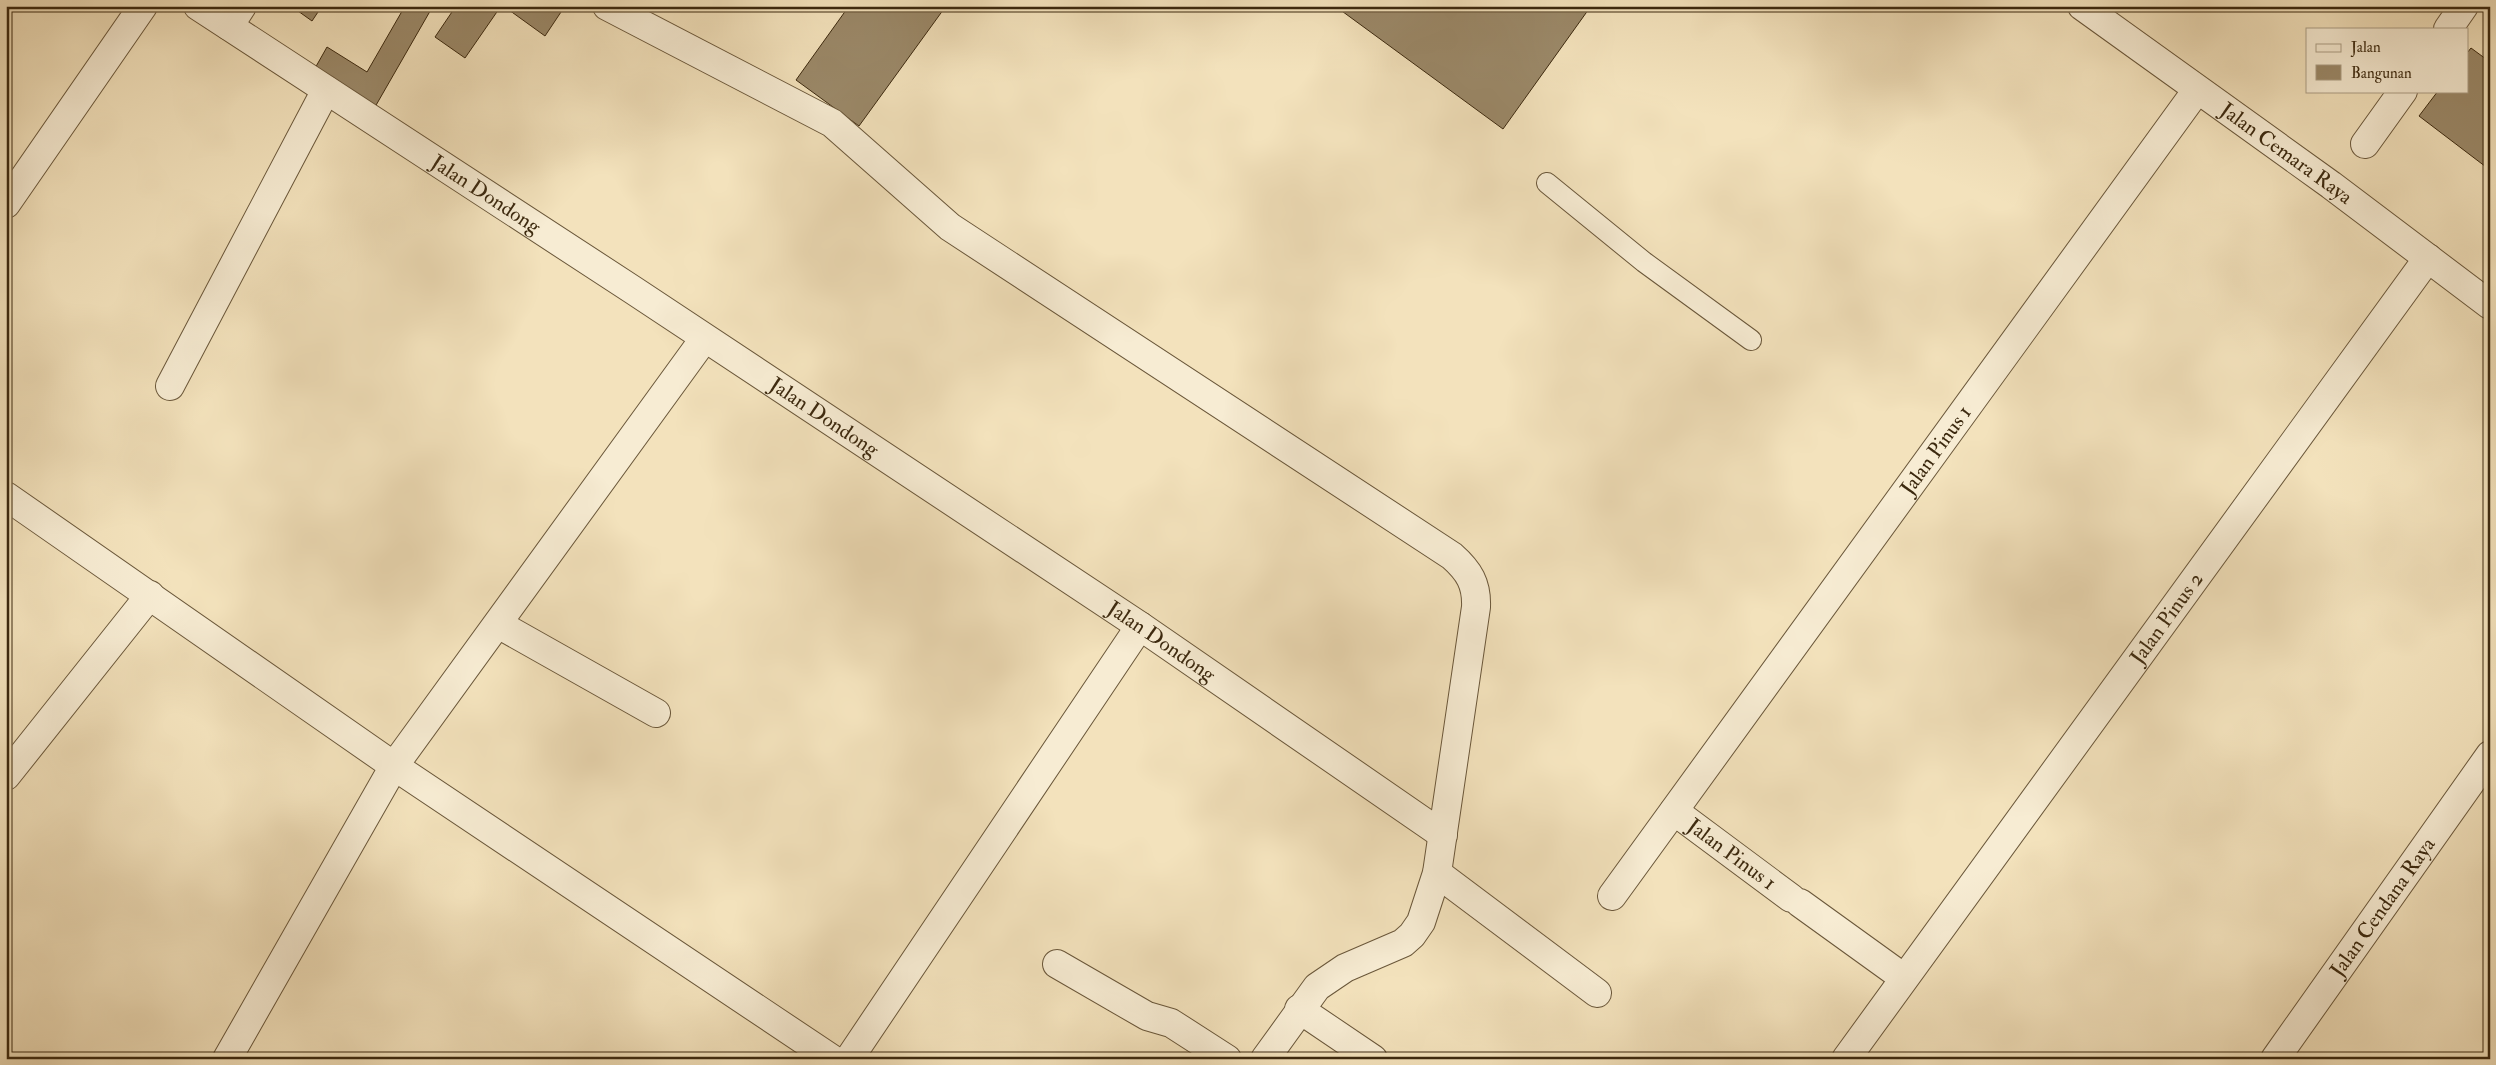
<svg xmlns="http://www.w3.org/2000/svg" width="2496" height="1065" font-family="'IM FELL Double Pica',serif">
<style>
.building{fill:#9b8969;stroke:#3c290f}
.lines{fill:none;stroke-linecap:round;stroke-linejoin:round}
.service-casing{stroke:#6a573a;stroke-width:22}
.minor-casing{stroke:#6a573a;stroke-width:30}
.service{stroke:#f7ecd3;stroke-width:20}
.minor{stroke:#f7ecd3;stroke-width:28}
.labels{text-anchor:middle;stroke-width:5;stroke-linejoin:round;paint-order:stroke}
.street-label{font-size:21px;fill:#3c290f;stroke:#f7ecd3}
</style>
<rect width="100%" height="100%" fill="#f3e2bc"/>
<filter id="stains"><feTurbulence type="fractalNoise" baseFrequency=".004" numOctaves="4"/><feColorMatrix values="0 0 0 0 .2 0 0 0 0 .09 0 0 0 0 .02 0 0 0 .5 -.17"/></filter>
<radialGradient id="worn" r=".72"><stop offset=".6" stop-color="#630" stop-opacity="0"/><stop offset="1" stop-color="#630" stop-opacity=".3"/></radialGradient>
<g class="building">
<path d="M 291,6 L 322,6 L 312,21 Z"/>
<path d="M 405,6 L 433,6 L 375,107 L 314,70 L 327,47 L 367,72 Z"/>
<path d="M 456,6 L 501,6 L 465,58 L 435,37 Z"/>
<path d="M 512,6 L 565,6 L 545,36 L 509,10 Z"/>
<path d="M 849,6 L 904,6 L 911,11 L 914,6 L 946,6 L 859,126 L 796,80 Z"/>
<path d="M 1335,6 L 1591,6 L 1503,129 Z"/>
<path d="M 2471,48 L 2490,62 L 2490,170 L 2419,116 L 2438,91 L 2467,91 L 2467,53 Z"/>
</g>
<g class="lines">
<defs>
<path id="service" d="M 1547,183 L 1644,262 L 1751,340"/>
<g id="minor">
<path id="s1" d="M 198,6 L 633,290 L 1140,626 L 1443,835"/>
<path d="M 607,6 L 832,123 L 950,227 L 1452,556 C 1469,571 1477,584 1476,607 L 1437,873 L 1421,922 L 1412,935 L 1403,943 L 1345,968 L 1317,987 L 1265,1059"/>
<path id="s2" d="M 2082,6 L 2331,185 L 2490,305"/>
<path d="M 229,26 L 242,6"/>
<path d="M 2448,29 L 2464,6"/>
<path d="M 2365,144 L 2403,91"/>
<path d="M 6,204 L 143,6"/>
<path d="M 170,386 L 326,90"/>
<path d="M 6,496 L 394,766 L 832,1059"/>
<path d="M 498,624 L 656,713"/>
<path d="M 6,776 L 150,595"/>
<path id="s3" d="M 1674,811 L 1791,898"/>
<path d="M 1437,873 L 1597,993"/>
<path id="s4" d="M 1612,896 L 2197,90"/>
<path d="M 1800,903 L 1904,978"/>
<path d="M 1057,964 L 1147,1016 L 1171,1023 L 1227,1059"/>
<path d="M 1299,1009 L 1373,1059"/>
<path d="M 227,1059 L 394,766 L 704,339"/>
<path d="M 849,1059 L 1140,626"/>
<path id="s5" d="M 1846,1059 L 2428,258"/>
<path id="s6" d="M 2275,1059 L 2490,755"/>
</g>
</defs>
<use href="#service" class="service-casing"/>
<use href="#minor" class="minor-casing"/>
<use href="#service" class="service"/>
<use href="#minor" class="minor"/>
</g>
<g class="labels">
<g class="street-label">
<text dy="7" stroke="none"><textPath href="#s2" startOffset="252">Jalan Cemara Raya</textPath></text>
<text dy="7" stroke="none"><textPath href="#s1" startOffset="344">Jalan Dondong</textPath></text>
<text dy="7" stroke="none"><textPath href="#s1" startOffset="749">Jalan Dondong</textPath></text>
<text dy="7" stroke="none"><textPath href="#s4" startOffset="551">Jalan Pinus 1</textPath></text>
<text dy="7" stroke="none"><textPath href="#s5" startOffset="545">Jalan Pinus 2</textPath></text>
<text dy="7" stroke="none"><textPath href="#s1" startOffset="1154">Jalan Dondong</textPath></text>
<text dy="7" stroke="none"><textPath href="#s3" startOffset="72">Jalan Pinus 1</textPath></text>
<text dy="7" stroke="none"><textPath href="#s6" startOffset="186">Jalan Cendana Raya</textPath></text>
</g>
</g>
<rect width="2496" height="1065" fill="none" stroke="#f3e2bc" stroke-width="25"/>
<rect x="8" y="8" width="2481" height="1050" fill="none" stroke="#3c290f" stroke-width="2.5"/>
<rect x="12" y="12" width="2471" height="1040" fill="none" stroke="#3c290f"/>
<rect x="2306" y="28" width="162" height="65" fill="#f7ecd3" stroke="#ac9e85"/>
<rect x="2316" y="44" width="25" height="8" fill="#f7ecd3" stroke="#ac9e85"/>
<text x="2351" y="52" font-size="15" fill="#3c290f">Jalan</text>
<rect x="2316" y="65" width="25" height="15" fill="#9b8969" stroke="#ac9e85"/>
<text x="2351" y="78" font-size="15" fill="#3c290f">Bangunan</text>
<rect width="100%" height="100%" filter="url(#stains)"/>
<rect width="100%" height="100%" fill="url(#worn)"/>
</svg>
